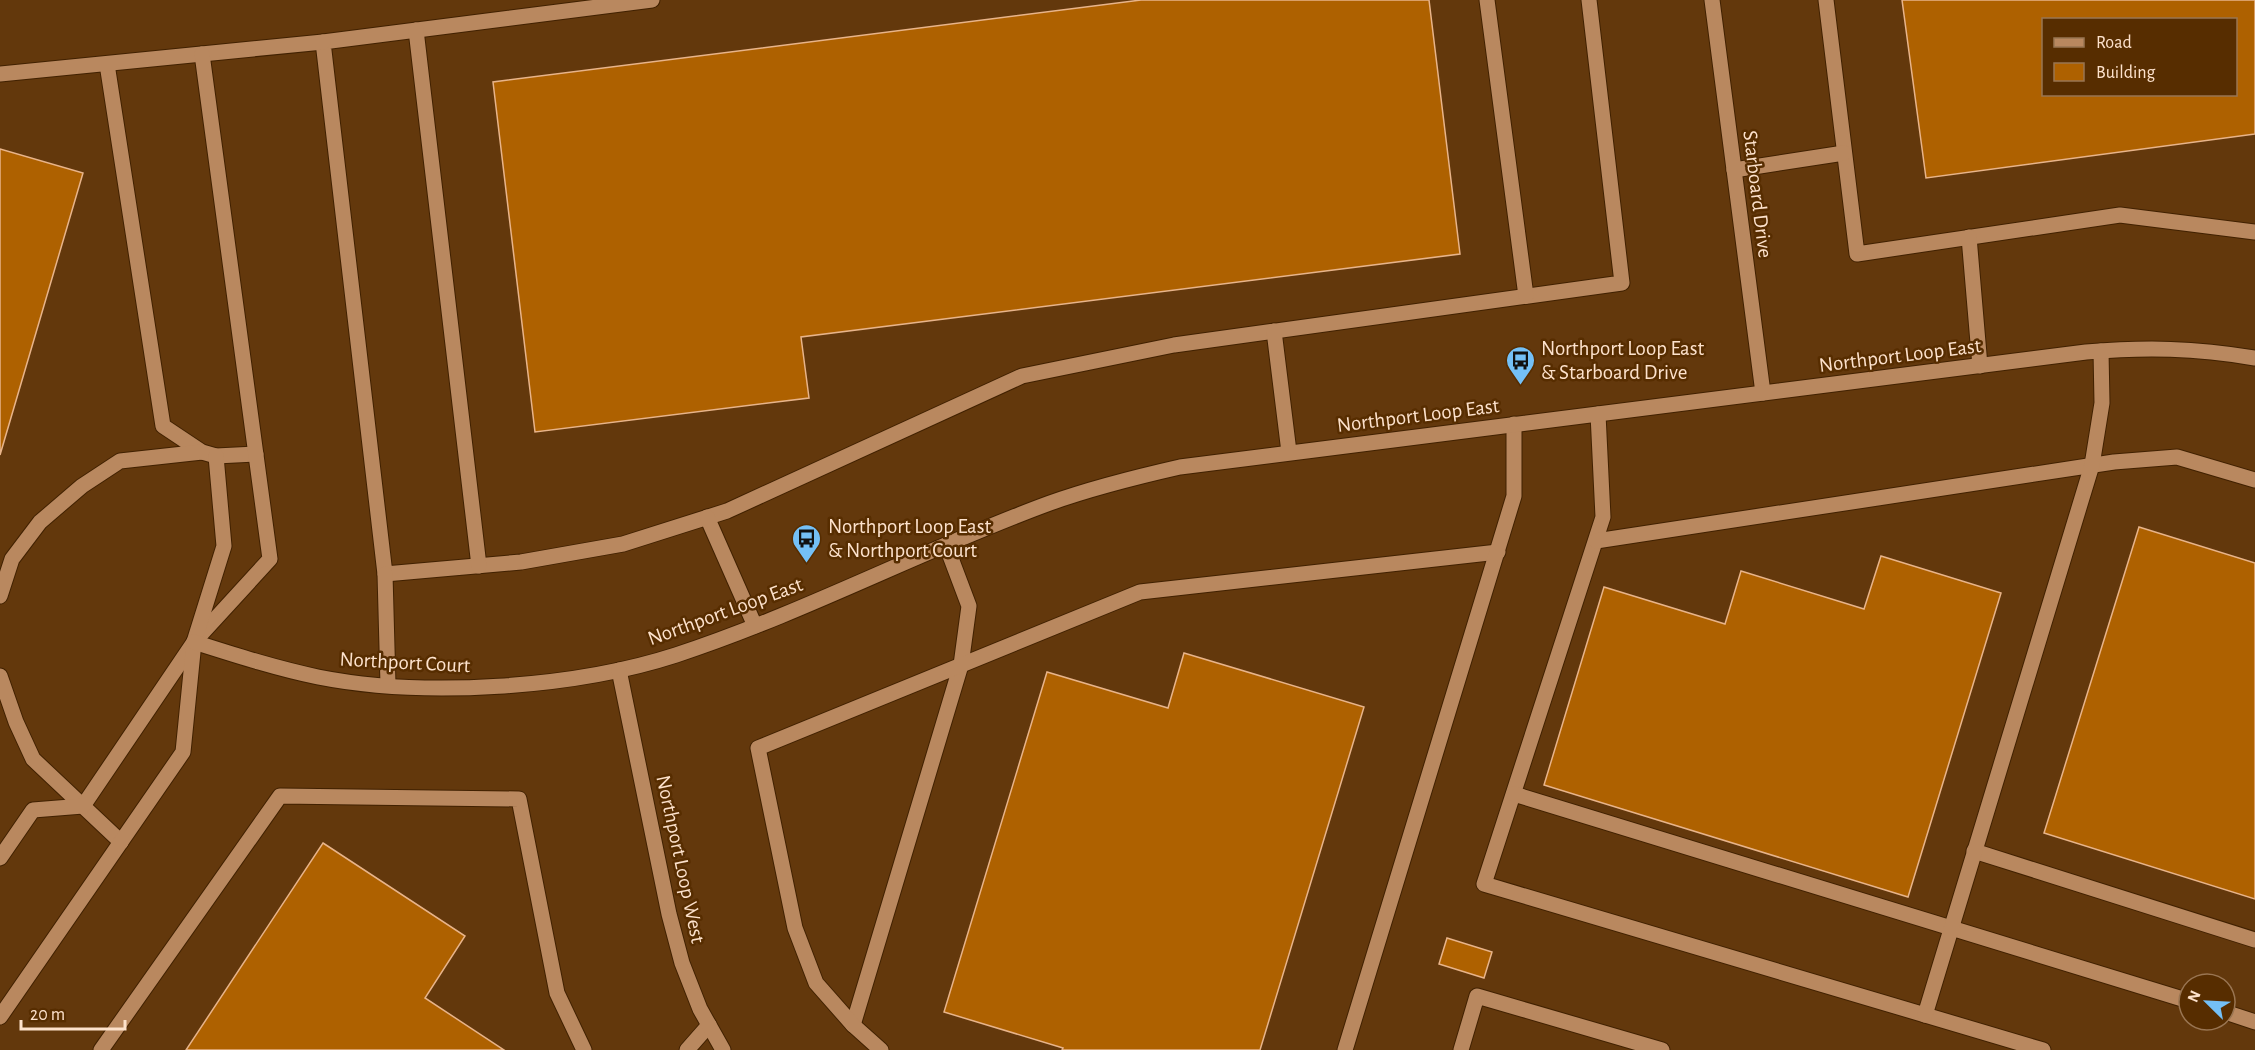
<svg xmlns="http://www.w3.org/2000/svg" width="2255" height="1050" font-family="'Alegreya Sans',sans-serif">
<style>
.building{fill:#ae6100;stroke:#e8b48a;stroke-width:1.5;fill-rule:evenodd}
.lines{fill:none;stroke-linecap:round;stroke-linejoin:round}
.lane-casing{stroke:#412101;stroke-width:17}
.street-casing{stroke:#412101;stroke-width:17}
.lane{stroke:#b9885f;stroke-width:15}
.street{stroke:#b9885f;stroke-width:15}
.labels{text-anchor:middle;stroke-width:5;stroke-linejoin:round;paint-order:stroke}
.street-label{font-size:21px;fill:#fde2cc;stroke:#572d00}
.poi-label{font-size:21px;fill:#fde2cc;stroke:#572d00;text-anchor:start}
</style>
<rect width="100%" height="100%" fill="#63380c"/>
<g class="building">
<path d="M 1141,0 L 1429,0 L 1460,254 L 801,337 L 809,398 L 535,432 L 493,82 Z"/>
<path d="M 1902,0 L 2255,0 L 2255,134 L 1926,178 ZM 2044,20 L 2236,20 L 2236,94 L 2044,94 Z"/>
<path d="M 0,149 L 83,173 L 0,455 Z"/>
<path d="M 2139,527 L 2255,563 L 2255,899 L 2044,833 Z"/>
<path d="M 1881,556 L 2001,593 L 1908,897 L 1544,785 L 1604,587 L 1725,624 L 1741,571 L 1864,609 Z"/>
<path d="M 1184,653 L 1364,707 L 1260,1050 L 1062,1050 L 1063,1048 L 944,1012 L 1047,672 L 1168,708 Z"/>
<path d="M 323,843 L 465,936 L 425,998 L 504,1050 L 186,1050 Z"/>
<path d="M 1447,938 L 1492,952 L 1484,978 L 1439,964 Z"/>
</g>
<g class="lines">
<defs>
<g id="lane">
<path d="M 652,0 L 323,42 L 385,574 L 521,562 L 623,544 L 727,511 L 1022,376 L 1174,345 L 1622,283 L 1589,0"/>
<path d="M 1487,0 L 1526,296"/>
<path d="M 1826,0 L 1857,254 L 2120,215 L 2255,232"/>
<path d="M 416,30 L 479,566"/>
<path d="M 107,64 L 163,426 L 202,452 L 216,456 L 256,454"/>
<path d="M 0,74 L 323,42"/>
<path d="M 1734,170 L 1844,153"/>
<path d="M 1969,237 L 1980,366"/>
<path d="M 1274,331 L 1289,452"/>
<path d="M 1598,414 L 1603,517 L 1484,884 L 2043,1050"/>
<path d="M 707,517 L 755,626"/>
<path d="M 1596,541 L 2114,462 L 2177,457 L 2255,480"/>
<path d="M 385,574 L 388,685"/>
<path d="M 0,596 L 12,559 L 40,522 L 82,486 L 120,461 L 202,452"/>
<path d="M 0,676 L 16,722 L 33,759 L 121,842"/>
<path d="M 1514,794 L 2189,1001"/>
<path d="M 1974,851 L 2255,940"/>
<path d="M 0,858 L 33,810 L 83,806 L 194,642 L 270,559 L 202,54"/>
<path d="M 2225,1012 L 2255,1022"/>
<path d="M 1925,1015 L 2092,465 L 2102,403 L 2101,351"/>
<path d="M 0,1017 L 183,752 L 194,642 L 224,546 L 216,456"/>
<path d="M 853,1025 L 961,665 L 969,606 L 946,545"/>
<path d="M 101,1050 L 280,796 L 519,799 L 557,993 L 584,1050"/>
<path d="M 687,1050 L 709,1025"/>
<path d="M 881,1050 L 853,1025 L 816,983 L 795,928 L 758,748 L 1140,592 L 1498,552"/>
<path d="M 1345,1050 L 1514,496 L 1514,424"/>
<path d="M 1461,1050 L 1477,996 L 1662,1050"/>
</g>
<g id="street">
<path d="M 1712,0 L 1763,393"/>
<path d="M 194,642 C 235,655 275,668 318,677 C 424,698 574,688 676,655 C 804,613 924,549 1050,503 C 1092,488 1136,477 1180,467 L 2086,352 C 2147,347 2194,348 2255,358"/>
<path d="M 619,670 L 669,914 L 682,963 L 700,1009 L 723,1050"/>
</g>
</defs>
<use href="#lane" class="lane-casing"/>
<use href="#street" class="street-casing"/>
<use href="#lane" class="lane"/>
<use href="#street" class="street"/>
</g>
<defs>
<symbol id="bus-pin" viewBox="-11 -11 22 30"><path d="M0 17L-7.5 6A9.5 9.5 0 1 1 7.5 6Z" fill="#74c0f6" stroke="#572d00"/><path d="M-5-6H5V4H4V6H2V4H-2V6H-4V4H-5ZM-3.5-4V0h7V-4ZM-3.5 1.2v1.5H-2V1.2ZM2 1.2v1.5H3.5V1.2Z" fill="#111"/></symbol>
</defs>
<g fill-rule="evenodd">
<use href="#bus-pin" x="1504" y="344" width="33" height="45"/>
<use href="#bus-pin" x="790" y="522" width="33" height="45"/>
</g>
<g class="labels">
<g class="street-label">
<text transform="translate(1758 194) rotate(83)" y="7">Starboard Drive</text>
<text transform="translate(1900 355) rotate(-7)" y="7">Northport Loop East</text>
<text transform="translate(1418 415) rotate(-7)" y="7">Northport Loop East</text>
<text transform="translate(725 611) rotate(-20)" y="7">Northport Loop East</text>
<text transform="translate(405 662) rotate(3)" y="7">Northport Court</text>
<text transform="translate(681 859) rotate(78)" y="7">Northport Loop West</text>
</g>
<g class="poi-label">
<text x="1541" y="355">Northport Loop East<tspan x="1541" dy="24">&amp; Starboard Drive</tspan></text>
<text x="828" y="533">Northport Loop East<tspan x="828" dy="24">&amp; Northport Court</tspan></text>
</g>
</g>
<rect x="2042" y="18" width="195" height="78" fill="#572d00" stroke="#997552" stroke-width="1.5"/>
<rect x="2054" y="38" width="30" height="9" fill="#b9885f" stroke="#997552" stroke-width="1.5"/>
<text x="2096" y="48" font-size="18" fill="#fde2cc">Road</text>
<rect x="2054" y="63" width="30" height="18" fill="#ae6100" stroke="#997552" stroke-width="1.5"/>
<text x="2096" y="78" font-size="18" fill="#fde2cc">Building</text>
<g transform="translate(2207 1002) rotate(294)"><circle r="28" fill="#572d00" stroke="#997552" stroke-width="1.5"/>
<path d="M0-4.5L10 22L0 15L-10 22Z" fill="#74c0f6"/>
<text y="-9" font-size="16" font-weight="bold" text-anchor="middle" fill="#fde2cc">N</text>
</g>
<path d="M21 1020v9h104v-9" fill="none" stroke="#fde2cc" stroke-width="3"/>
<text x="30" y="1020" font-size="18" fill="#fde2cc" stroke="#572d00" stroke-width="4.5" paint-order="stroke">20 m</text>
</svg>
